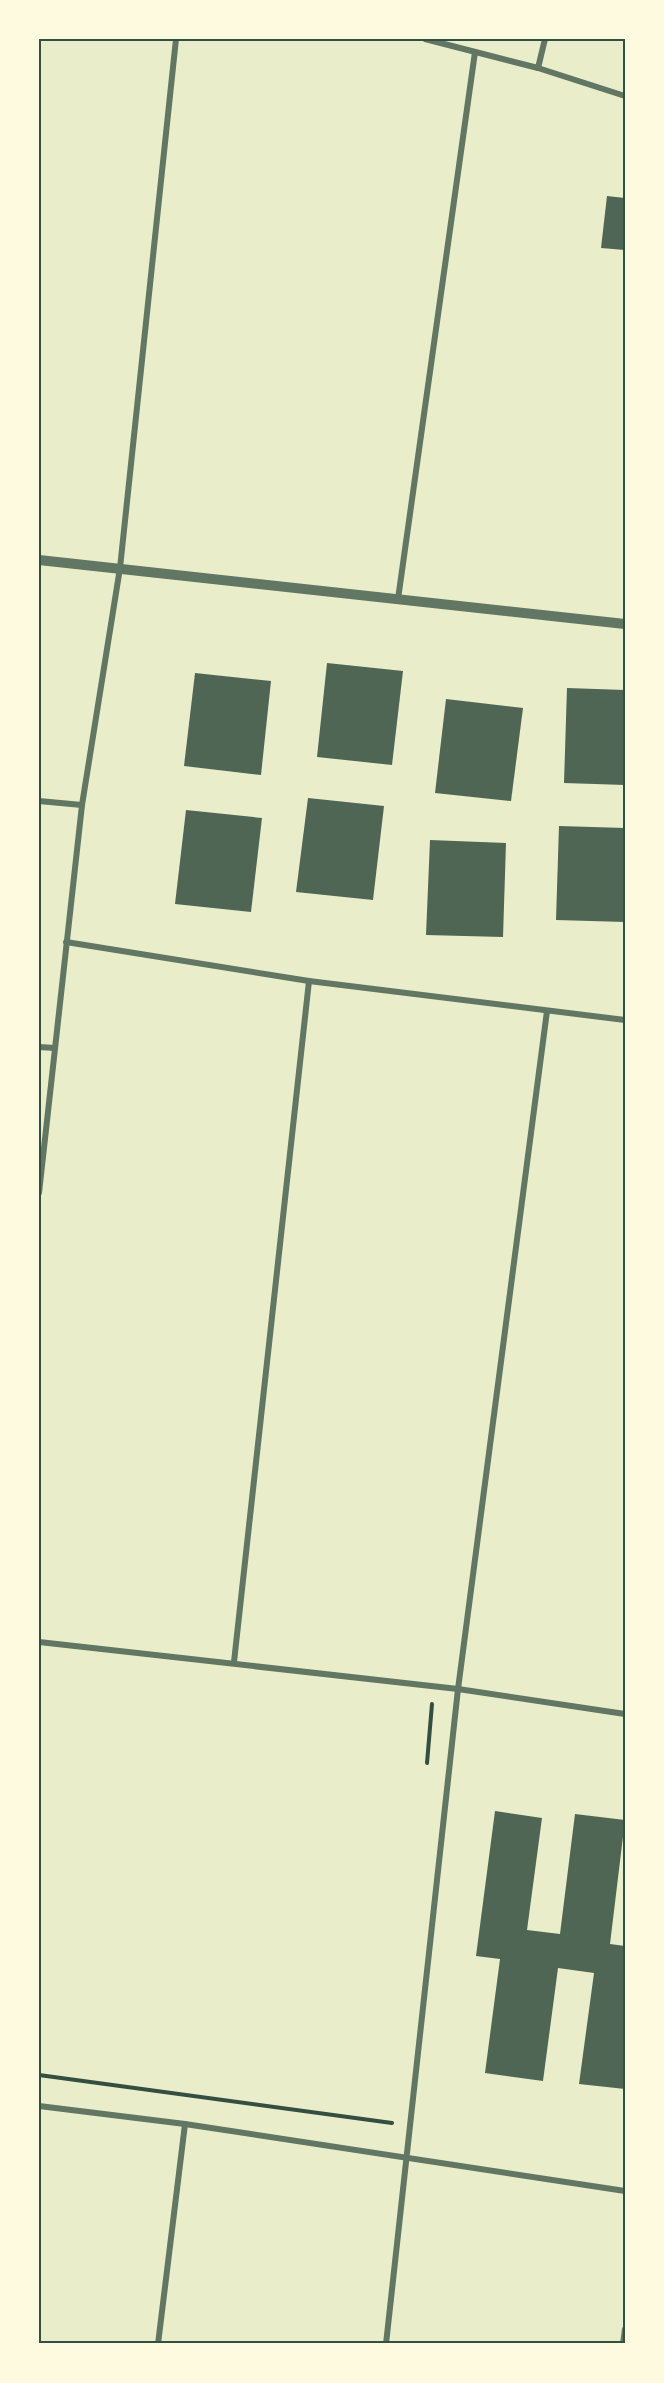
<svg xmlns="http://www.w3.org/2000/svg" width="664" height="2383" font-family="Arial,sans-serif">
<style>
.building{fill:#4f6655}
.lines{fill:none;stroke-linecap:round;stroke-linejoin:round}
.path{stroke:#344e41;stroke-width:4}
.minor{stroke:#617663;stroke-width:6}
.tertiary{stroke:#617663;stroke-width:10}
.neatline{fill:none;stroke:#344e41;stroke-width:2}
</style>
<rect width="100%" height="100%" fill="#e9edc9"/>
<g class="building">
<path d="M 607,196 L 625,198 L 625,250 L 601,248 Z"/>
<path d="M 327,663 L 403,671 L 392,765 L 317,757 Z"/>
<path d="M 195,673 L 271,681 L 261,775 L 184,766 Z"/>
<path d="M 567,688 L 625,690 L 625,785 L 564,783 Z"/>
<path d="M 446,699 L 523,708 L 511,801 L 435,793 Z"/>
<path d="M 308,798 L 384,806 L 373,900 L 296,892 Z"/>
<path d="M 186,810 L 262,818 L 251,912 L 175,904 Z"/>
<path d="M 559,826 L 625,828 L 625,922 L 556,920 Z"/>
<path d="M 430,840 L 506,843 L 503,937 L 426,935 Z"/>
<path d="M 495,1811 L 542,1818 L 527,1930 L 560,1934 L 575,1814 L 625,1820 L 610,1944 L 625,1946 L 625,2089 L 579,2084 L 594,1973 L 558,1968 L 543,2081 L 485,2073 L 500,1959 L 476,1956 Z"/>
</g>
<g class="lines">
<g class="path">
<path d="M 427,1763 L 432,1704"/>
<path d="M 39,2075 L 392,2123"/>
</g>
<g class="minor">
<path d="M 425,39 L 538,68 L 625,96"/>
<path d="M 538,68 L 545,39"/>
<path d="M 398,599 L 475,52"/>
<path d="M 39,801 L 82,805"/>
<path d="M 66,942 L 309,981 L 625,1020"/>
<path d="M 39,1047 L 55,1048"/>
<path d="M 39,1193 L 82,805 L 120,568 L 176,39"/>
<path d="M 39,1642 L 458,1689 L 625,1714"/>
<path d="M 234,1662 L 309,981"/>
<path d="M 39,2106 L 185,2124 L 625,2191"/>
<path d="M 158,2344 L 185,2124"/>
<path d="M 386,2344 L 458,1689 L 547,1011"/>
<path d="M 623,2344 L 625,2329"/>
</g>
<path class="tertiary" d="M 39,560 L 625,624"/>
</g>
<rect width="664" height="2383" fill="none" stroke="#fefae0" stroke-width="81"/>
<rect x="40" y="40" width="584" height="2302" class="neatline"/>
</svg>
